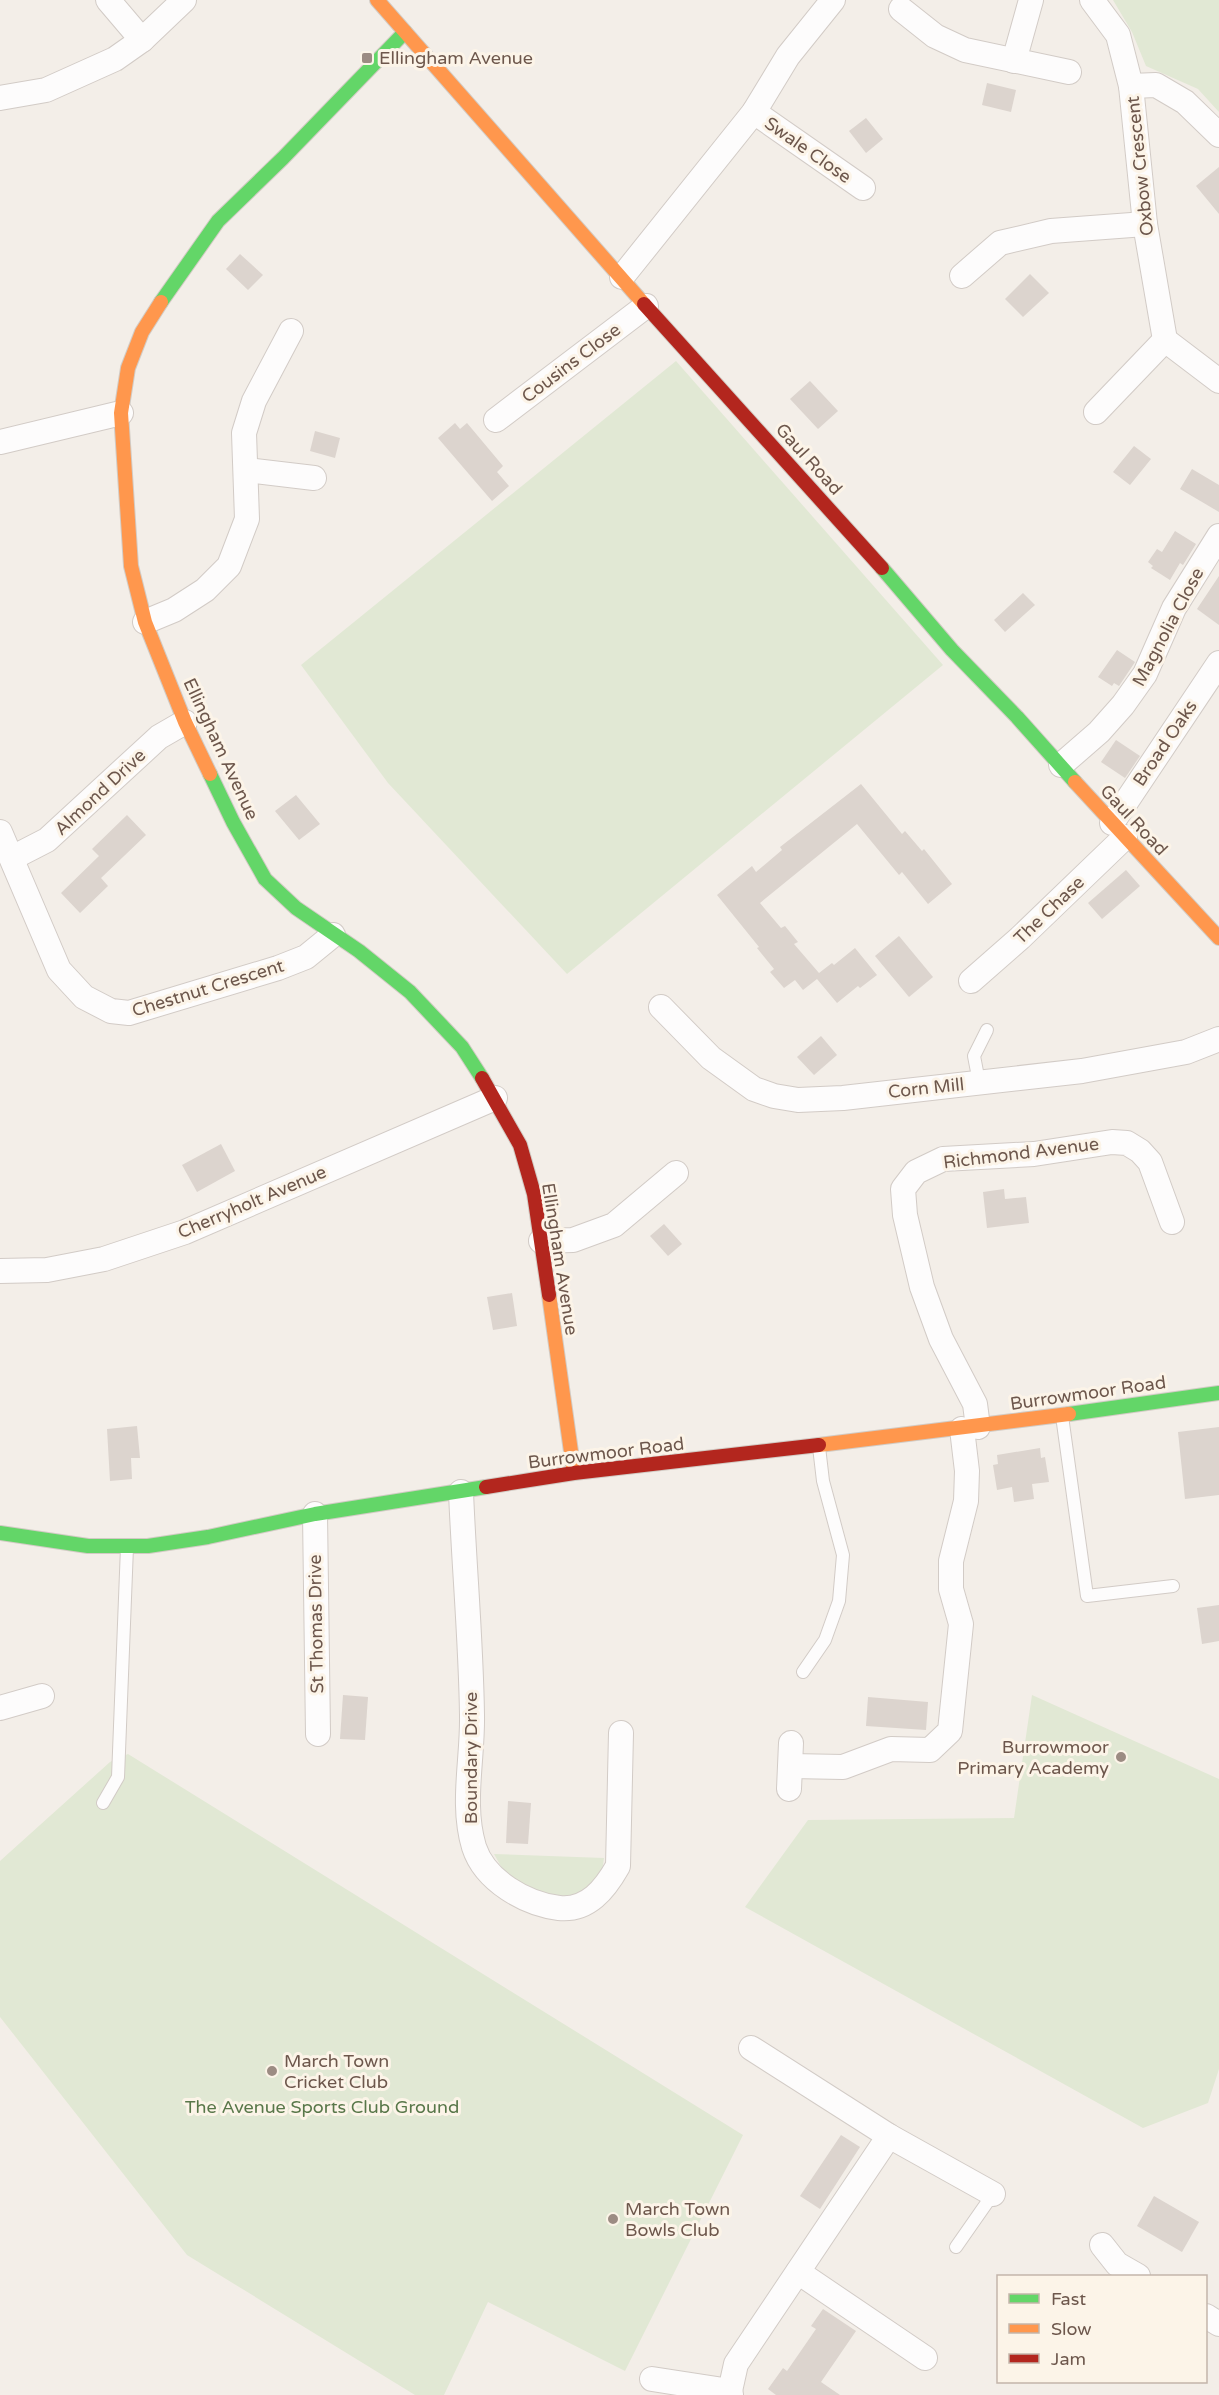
<svg xmlns="http://www.w3.org/2000/svg" width="1219" height="2395" font-family="'Varela Round',sans-serif">
<style>
.green{fill:#e1e8d4}
.building{fill:#dcd4ce}
.lines{fill:none;stroke-linecap:round;stroke-linejoin:round}
.lane-casing{stroke:#d2cbc6;stroke-width:14}
.street-casing{stroke:#d2cbc6;stroke-width:26}
.fast-casing{stroke:#d2cbc4;stroke-width:16}
.slow-casing{stroke:#d2cbc4;stroke-width:16}
.jam-casing{stroke:#d2cbc4;stroke-width:16}
.lane{stroke:#fdfcfc;stroke-width:12}
.street{stroke:#fdfcfc;stroke-width:24}
.fast{stroke:#63d668;stroke-width:14}
.slow{stroke:#ff974d;stroke-width:14}
.jam{stroke:#b3261e;stroke-width:14}
.poi-dot{fill:#9c8c83;stroke:#fcf4e8;stroke-width:2}
.labels{text-anchor:middle;stroke-width:6;stroke-linejoin:round;paint-order:stroke}
.poi-label{font-size:18px;fill:#6d574c;stroke:#fcf4e8;text-anchor:start}
.street-label{font-size:18px;fill:#6d574c;stroke:#fcf4e8}
.park-label{font-size:18px;fill:#587749;stroke:#fcf4e8}
</style>
<rect width="100%" height="100%" fill="#f3eee8"/>
<g class="green">
<path d="M 1113,0 L 1219,0 L 1219,112 L 1198,89 L 1146,66 L 1132,32 Z"/>
<path d="M 676,361 L 943,665 L 567,974 L 388,783 L 301,665 Z"/>
<path d="M 1032,1695 L 1219,1779 L 1219,2069 L 1208,2103 L 1143,2128 L 745,1907 L 808,1820 L 1014,1818 Z"/>
<path d="M 128,1754 L 743,2135 L 625,2371 L 488,2302 L 444,2395 L 415,2395 L 187,2255 L 0,2017 L 0,1861 L 110,1762 Z"/>
<path d="M 494,1854 L 604,1858 L 602,1872 L 584,1893 L 566,1901 L 543,1895 L 519,1882 L 503,1870 Z"/>
</g>
<g class="building">
<path d="M 987,83 L 1016,90 L 1011,112 L 982,105 Z"/>
<path d="M 866,118 L 883,139 L 866,153 L 849,131 Z"/>
<path d="M 1219,167 L 1219,214 L 1196,186 Z"/>
<path d="M 240,254 L 263,275 L 248,290 L 226,269 Z"/>
<path d="M 1030,274 L 1049,293 L 1023,317 L 1005,299 Z"/>
<path d="M 810,381 L 838,411 L 818,429 L 790,399 Z"/>
<path d="M 455,423 L 460,429 L 467,423 L 503,466 L 497,472 L 509,486 L 492,501 L 438,438 Z"/>
<path d="M 315,431 L 340,438 L 335,458 L 310,451 Z"/>
<path d="M 1134,446 L 1151,459 L 1130,485 L 1113,472 Z"/>
<path d="M 1192,469 L 1219,485 L 1219,512 L 1180,489 Z"/>
<path d="M 1175,531 L 1196,544 L 1183,565 L 1180,563 L 1170,580 L 1151,568 L 1153,566 L 1148,562 L 1157,549 L 1162,552 Z"/>
<path d="M 1219,576 L 1219,625 L 1197,609 Z"/>
<path d="M 1023,593 L 1035,605 L 1005,632 L 994,620 Z"/>
<path d="M 1117,650 L 1135,662 L 1119,686 L 1114,683 L 1112,686 L 1098,677 Z"/>
<path d="M 1116,740 L 1140,756 L 1125,778 L 1101,762 Z"/>
<path d="M 861,784 L 902,834 L 905,831 L 922,851 L 924,849 L 952,884 L 928,904 L 902,872 L 899,875 L 857,824 L 760,903 L 781,928 L 785,926 L 798,942 L 794,944 L 819,973 L 832,963 L 834,965 L 855,948 L 877,975 L 860,988 L 858,986 L 837,1003 L 817,979 L 803,990 L 795,980 L 784,988 L 770,972 L 774,969 L 757,948 L 759,947 L 717,895 L 752,866 L 756,872 L 782,850 L 780,847 Z"/>
<path d="M 296,795 L 320,824 L 299,840 L 275,811 Z"/>
<path d="M 127,815 L 146,835 L 101,878 L 108,886 L 80,913 L 61,893 L 99,856 L 92,849 Z"/>
<path d="M 1126,870 L 1140,886 L 1102,919 L 1088,903 Z"/>
<path d="M 899,936 L 933,977 L 909,997 L 875,956 Z"/>
<path d="M 821,1036 L 837,1055 L 814,1075 L 797,1057 Z"/>
<path d="M 221,1144 L 235,1171 L 197,1192 L 182,1165 Z"/>
<path d="M 1004,1189 L 1005,1199 L 1026,1197 L 1029,1223 L 987,1228 L 983,1192 Z"/>
<path d="M 664,1224 L 682,1244 L 668,1256 L 650,1236 Z"/>
<path d="M 512,1293 L 517,1326 L 493,1330 L 487,1297 Z"/>
<path d="M 137,1426 L 140,1458 L 131,1458 L 132,1479 L 110,1481 L 107,1429 Z"/>
<path d="M 1219,1427 L 1219,1495 L 1185,1499 L 1178,1432 Z"/>
<path d="M 1040,1448 L 1041,1458 L 1045,1457 L 1049,1482 L 1032,1484 L 1034,1499 L 1014,1502 L 1012,1487 L 997,1490 L 993,1465 L 998,1464 L 997,1455 Z"/>
<path d="M 1219,1605 L 1219,1641 L 1202,1644 L 1197,1608 Z"/>
<path d="M 343,1695 L 368,1697 L 365,1740 L 340,1739 Z"/>
<path d="M 868,1697 L 928,1702 L 926,1730 L 866,1726 Z"/>
<path d="M 508,1801 L 531,1803 L 528,1844 L 506,1843 Z"/>
<path d="M 841,2135 L 860,2147 L 820,2209 L 800,2196 Z"/>
<path d="M 1154,2196 L 1199,2222 L 1182,2252 L 1137,2226 Z"/>
<path d="M 823,2309 L 856,2331 L 821,2382 L 840,2395 L 776,2395 L 768,2389 L 783,2368 L 787,2371 L 816,2329 L 811,2326 Z"/>
</g>
<g class="lines">
<defs>
<g id="lane">
<path d="M 979,1082 L 974,1056 L 987,1030"/>
<path d="M 1062,1416 L 1087,1596 L 1173,1586"/>
<path d="M 803,1672 L 825,1640 L 839,1601 L 843,1555 L 823,1481 L 819,1447"/>
<path d="M 103,1803 L 118,1777 L 127,1547"/>
<path d="M 956,2247 L 993,2194"/>
</g>
<g id="street">
<path d="M 108,0 L 142,40"/>
<path d="M 1092,0 L 1118,35 L 1131,86 L 1145,224 L 1165,340"/>
<path d="M 901,9 L 935,36 L 965,50 L 1069,72"/>
<path d="M 1014,61 L 1031,0"/>
<path d="M 1131,86 L 1156,85 L 1185,102 L 1219,135"/>
<path d="M 0,98 L 46,90 L 115,59 L 142,40 L 184,0"/>
<path d="M 754,112 L 863,188"/>
<path d="M 962,276 L 1000,243 L 1051,231 L 1145,224"/>
<path d="M 622,277 L 754,112 L 788,56 L 833,0"/>
<path d="M 1165,340 L 1219,381"/>
<path d="M 1096,412 L 1165,340"/>
<path d="M 496,420 L 646,306"/>
<path d="M 0,442 L 121,413"/>
<path d="M 246,470 L 314,478"/>
<path d="M 145,622 L 174,610 L 205,590 L 229,566 L 247,519 L 244,433 L 254,401 L 291,331"/>
<path d="M 1061,765 L 1099,732 L 1123,705 L 1145,674 L 1174,608 L 1219,536"/>
<path d="M 1112,823 L 1219,663"/>
<path d="M 0,832 L 59,970 L 84,997 L 111,1011 L 129,1013 L 278,968 L 306,957 L 333,935"/>
<path d="M 12,858 L 47,840 L 159,737 L 185,722"/>
<path d="M 971,981 L 1020,938 L 1125,837"/>
<path d="M 661,1007 L 711,1058 L 754,1089 L 774,1096 L 798,1100 L 843,1098 L 1082,1071 L 1186,1052 L 1219,1039"/>
<path d="M 541,1241 L 573,1240 L 614,1225 L 676,1173"/>
<path d="M 0,1271 L 47,1270 L 104,1259 L 185,1232 L 495,1098"/>
<path d="M 978,1427 L 975,1404 L 941,1339 L 922,1287 L 905,1215 L 903,1189 L 916,1172 L 943,1159 L 1034,1154 L 1112,1142 L 1127,1143 L 1140,1151 L 1150,1162 L 1172,1222"/>
<path d="M 461,1492 C 464,1566 471,1641 472,1715 C 473,1759 461,1804 474,1847 C 485,1881 526,1904 559,1908 C 588,1911 605,1889 618,1866 L 621,1733"/>
<path d="M 315,1514 L 318,1734"/>
<path d="M 0,1708 L 42,1696"/>
<path d="M 791,1766 L 843,1767 L 891,1749 L 930,1750 L 950,1731 L 961,1624 L 951,1589 L 951,1561 L 966,1501 L 967,1471 L 962,1429"/>
<path d="M 789,1789 L 791,1743"/>
<path d="M 751,2048 L 889,2136 L 993,2194"/>
<path d="M 1102,2245 L 1117,2264 L 1138,2276"/>
<path d="M 798,2272 L 925,2358"/>
<path d="M 1206,2316 L 1219,2324"/>
<path d="M 652,2379 L 730,2391 L 731,2395"/>
<path d="M 730,2391 L 736,2364 L 889,2136"/>
</g>
<g id="fast">
<path d="M 161,302 L 218,221 L 283,158 L 405,32"/>
<path d="M 882,568 L 952,650 L 1017,717 L 1075,782"/>
<path d="M 210,774 L 233,822 L 265,879 L 296,908 L 359,951 L 410,992 L 462,1047 L 482,1078"/>
<path d="M 1069,1414 L 1219,1393"/>
<path d="M 0,1533 L 88,1546 L 148,1546 L 208,1537 L 315,1514 L 486,1487"/>
</g>
<g id="slow">
<path d="M 377,0 L 644,304"/>
<path d="M 161,302 L 142,332 L 128,368 L 121,413 L 131,566 L 145,622 L 185,722 L 210,774"/>
<path d="M 1075,782 L 1219,938"/>
<path d="M 549,1295 L 574,1473"/>
<path d="M 819,1445 L 1069,1414"/>
</g>
<g id="jam">
<path d="M 644,304 L 882,568"/>
<path d="M 482,1078 L 520,1145 L 534,1194 L 549,1295"/>
<path d="M 486,1487 L 574,1473 L 819,1445"/>
</g>
</defs>
<use href="#lane" class="lane-casing"/>
<use href="#street" class="street-casing"/>
<use href="#fast" class="fast-casing"/>
<use href="#slow" class="slow-casing"/>
<use href="#jam" class="jam-casing"/>
<use href="#lane" class="lane"/>
<use href="#street" class="street"/>
<use href="#fast" class="fast"/>
<use href="#slow" class="slow"/>
<use href="#jam" class="jam"/>
</g>
<g class="poi-dot">
<rect x="361" y="52" width="12" height="12" rx="3"/>
<circle cx="1121" cy="1757" r="6"/>
<circle cx="272" cy="2071" r="6"/>
<circle cx="613" cy="2219" r="6"/>
</g>
<g class="labels">
<g class="poi-label">
<text x="379" y="64">Ellingham Avenue</text>
<text x="1109" y="1753" text-anchor="end">Burrowmoor<tspan x="1109" dy="21">Primary Academy</tspan></text>
<text x="284" y="2067">March Town<tspan x="284" dy="21">Cricket Club</tspan></text>
<text x="625" y="2215">March Town<tspan x="625" dy="21">Bowls Club</tspan></text>
</g>
<g class="street-label">
<text transform="translate(808 150) rotate(35)" y="6">Swale Close</text>
<text transform="translate(1140 166) rotate(-96)" y="6">Oxbow Crescent</text>
<text transform="translate(571 363) rotate(-37)" y="6">Cousins Close</text>
<text transform="translate(809 459) rotate(48)" y="6">Gaul Road</text>
<text transform="translate(1168 627) rotate(-62)" y="6">Magnolia Close</text>
<text transform="translate(1165 743) rotate(-56)" y="6">Broad Oaks</text>
<text transform="translate(221 749) rotate(65)" y="6">Ellingham Avenue</text>
<text transform="translate(100 792) rotate(-43)" y="6">Almond Drive</text>
<text transform="translate(1134 820) rotate(47)" y="6">Gaul Road</text>
<text transform="translate(1049 910) rotate(-44)" y="6">The Chase</text>
<text transform="translate(208 988) rotate(-17)" y="6">Chestnut Crescent</text>
<text transform="translate(926 1088) rotate(-6)" y="6">Corn Mill</text>
<text transform="translate(1021 1153) rotate(-7)" y="6">Richmond Avenue</text>
<text transform="translate(252 1202) rotate(-23)" y="6">Cherryholt Avenue</text>
<text transform="translate(560 1259) rotate(81)" y="6">Ellingham Avenue</text>
<text transform="translate(1088 1393) rotate(-8)" y="6">Burrowmoor Road</text>
<text transform="translate(606 1453) rotate(-7)" y="6">Burrowmoor Road</text>
<text transform="translate(316 1624) rotate(-91)" y="6">St Thomas Drive</text>
<text transform="translate(471 1758) rotate(-90)" y="6">Boundary Drive</text>
</g>
<g class="park-label">
<text x="322" y="2113">The Avenue Sports Club Ground</text>
</g>
</g>
<rect x="997" y="2275" width="210" height="108" fill="#fcf4e8" stroke="#c3b5aa" stroke-width="1.5"/>
<rect x="1009" y="2294" width="30" height="9" fill="#63d668" stroke="#c3b5aa" stroke-width="1.5"/>
<text x="1051" y="2305" font-size="18" fill="#6d574c">Fast</text>
<rect x="1009" y="2324" width="30" height="9" fill="#ff974d" stroke="#c3b5aa" stroke-width="1.5"/>
<text x="1051" y="2335" font-size="18" fill="#6d574c">Slow</text>
<rect x="1009" y="2354" width="30" height="9" fill="#b3261e" stroke="#c3b5aa" stroke-width="1.5"/>
<text x="1051" y="2365" font-size="18" fill="#6d574c">Jam</text>
</svg>
